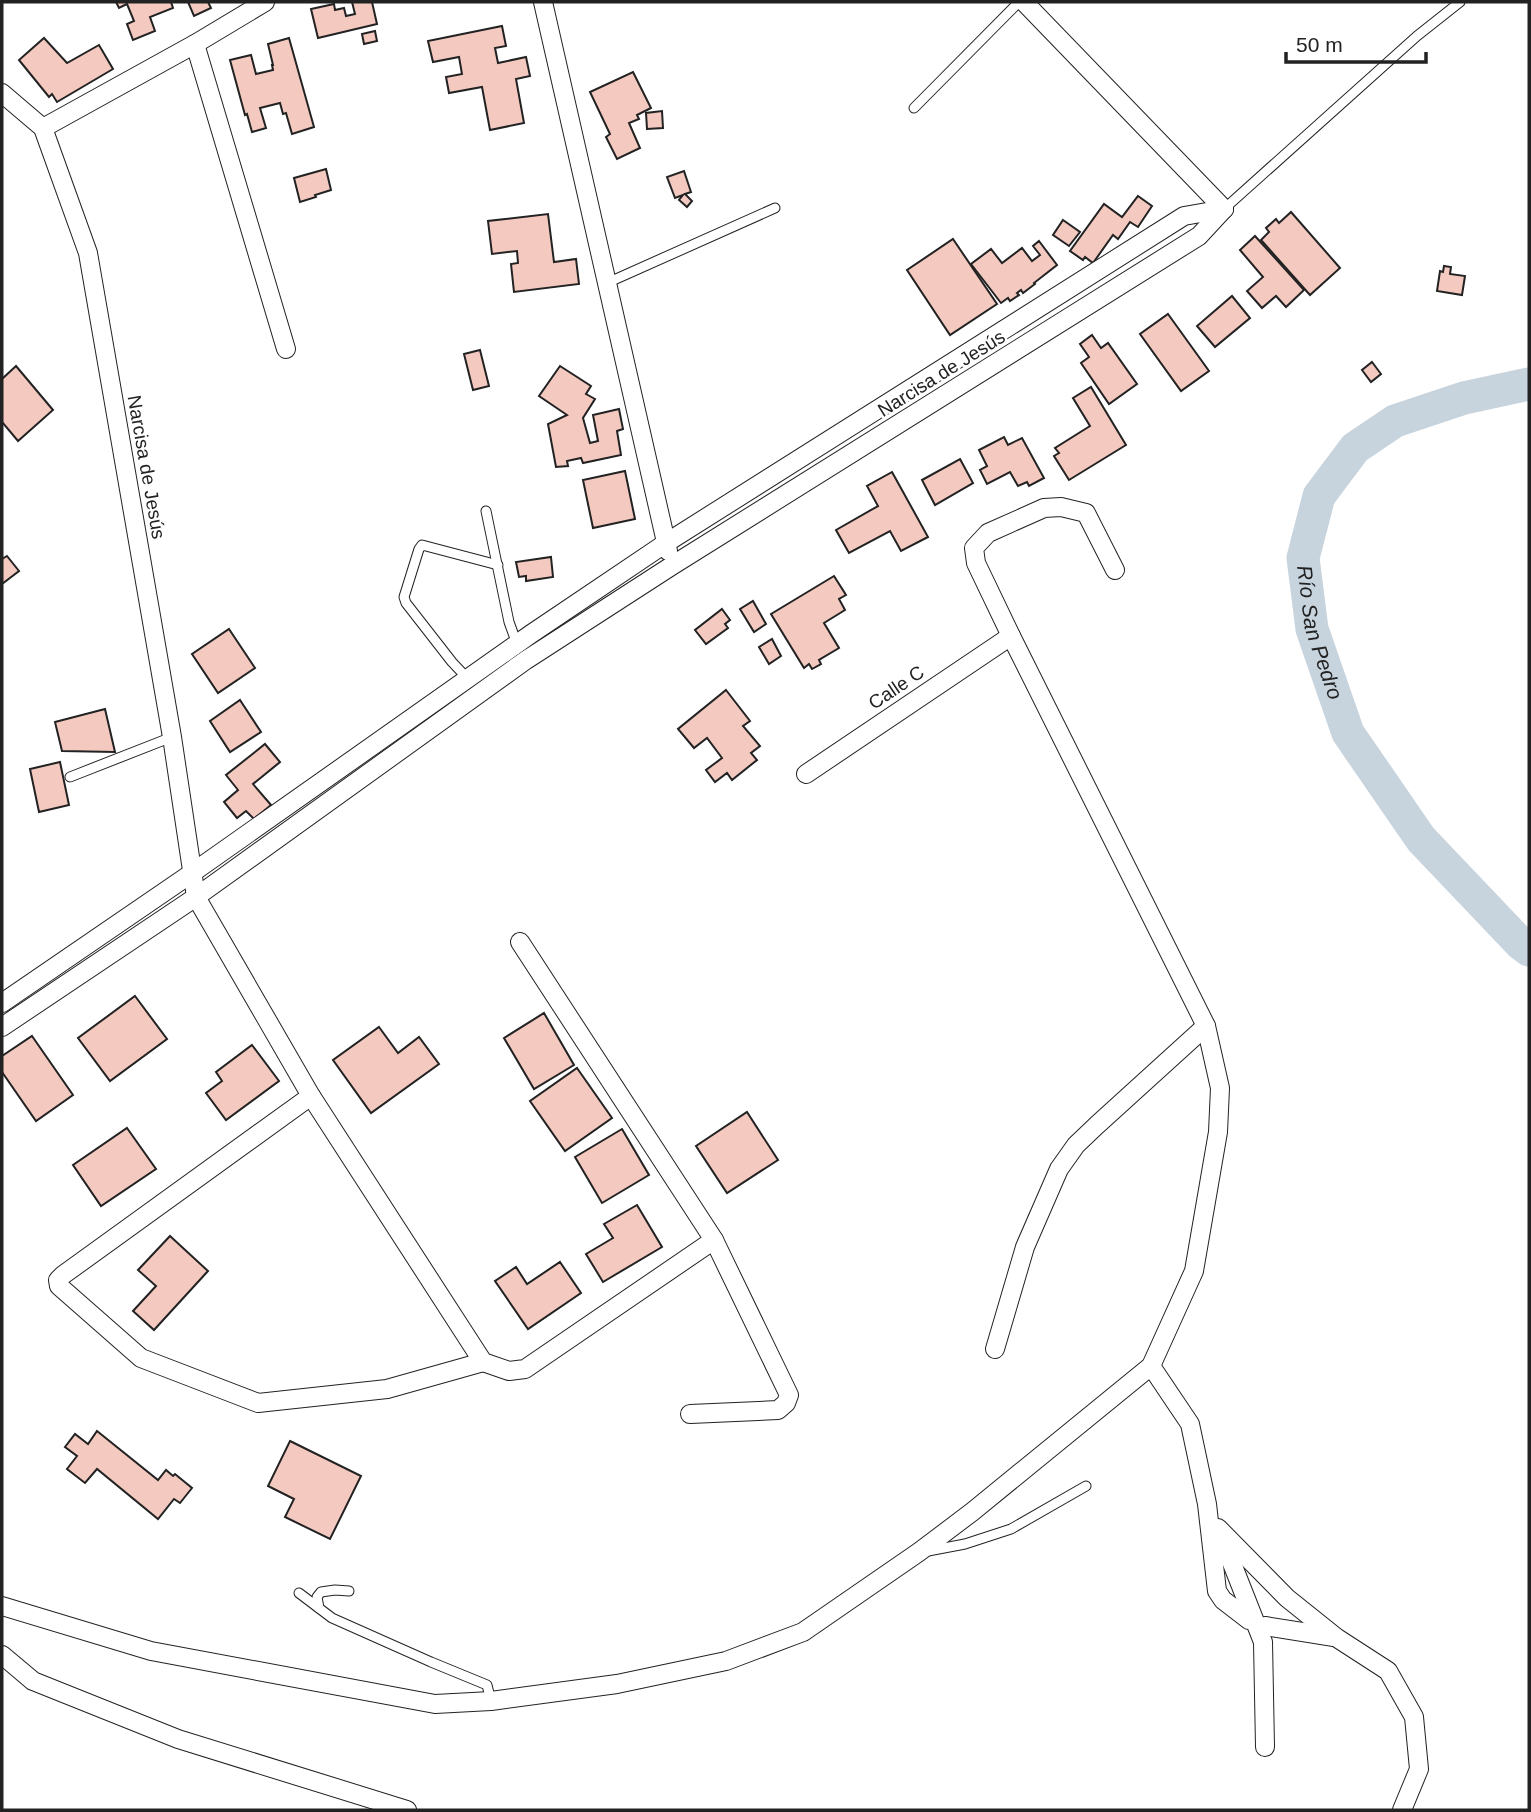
<svg xmlns="http://www.w3.org/2000/svg" width="1531" height="1812" font-family="Arial,sans-serif">
<style>
.lines{fill:none;stroke-linecap:round;stroke-linejoin:round}
.river{stroke:#c7d3dd;stroke-width:33}
.building{fill:#f3c9c0;stroke:#222;stroke-width:2}
.service-casing{stroke:#222;stroke-width:11}
.minor-casing{stroke:#222;stroke-width:20}
.service{stroke:#fff;stroke-width:9}
.minor{stroke:#fff;stroke-width:18}
.labels{text-anchor:middle;stroke-width:5;stroke-linejoin:round;paint-order:stroke}
.street-label{font-size:19px;fill:#222;stroke:#fff}
.water-label{font-size:21px;font-style:italic;fill:#222;stroke:#fff}
</style>
<rect width="100%" height="100%" fill="#fff"/>
<g class="lines">
<path class="river" id="s1" d="M 1529,384 L 1464,398 L 1395,421 L 1355,448 L 1319,496 L 1303,558 L 1312,629 L 1348,733 L 1421,839 L 1521,944 L 1529,950"/>
</g>
<g class="building">
<path d="M 116,2 L 171,2 L 173,8 L 150,17 L 155,31 L 133,40 L 127,24 L 134,21 L 127,4 L 119,8 Z"/>
<path d="M 188,2 L 208,2 L 211,8 L 194,16 Z"/>
<path d="M 352,2 L 372,2 L 377,24 L 318,38 L 311,9 L 334,4 L 335,10 L 344,8 L 346,16 L 355,14 Z"/>
<path d="M 502,26 L 506,46 L 495,48 L 498,63 L 526,57 L 530,76 L 516,79 L 524,123 L 490,130 L 482,87 L 449,93 L 446,77 L 462,74 L 459,57 L 433,62 L 428,41 Z"/>
<path d="M 375,31 L 377,41 L 364,44 L 362,34 Z"/>
<path d="M 44,38 L 67,63 L 99,45 L 113,69 L 57,102 L 52,94 L 49,97 L 19,60 Z"/>
<path d="M 289,38 L 314,127 L 292,134 L 286,113 L 283,114 L 280,103 L 260,108 L 266,128 L 252,132 L 247,114 L 245,115 L 230,60 L 251,55 L 256,74 L 273,70 L 272,65 L 273,65 L 268,44 Z"/>
<path d="M 633,72 L 651,108 L 637,115 L 639,119 L 629,123 L 640,148 L 617,159 L 606,137 L 610,134 L 590,92 Z"/>
<path d="M 662,111 L 663,128 L 647,129 L 646,113 Z"/>
<path d="M 326,169 L 331,190 L 315,195 L 316,197 L 300,202 L 294,178 Z"/>
<path d="M 684,171 L 691,192 L 685,194 L 692,201 L 687,207 L 679,200 L 683,195 L 675,198 L 667,177 Z"/>
<path d="M 1138,196 L 1152,206 L 1138,227 L 1130,222 L 1118,239 L 1113,235 L 1093,263 L 1085,257 L 1083,260 L 1070,251 L 1104,204 L 1122,217 Z"/>
<path d="M 1291,212 L 1340,268 L 1310,295 L 1261,240 L 1269,232 L 1266,228 L 1276,219 L 1279,223 Z"/>
<path d="M 548,214 L 554,262 L 576,259 L 579,284 L 514,292 L 511,264 L 518,263 L 517,251 L 492,254 L 488,221 Z"/>
<path d="M 1063,220 L 1080,232 L 1069,246 L 1053,235 Z"/>
<path d="M 1255,236 L 1304,290 L 1286,307 L 1276,296 L 1262,308 L 1247,291 L 1263,277 L 1240,250 Z"/>
<path d="M 953,239 L 997,304 L 950,335 L 907,270 Z"/>
<path d="M 1039,241 L 1057,265 L 1034,283 L 1035,284 L 1023,293 L 1021,290 L 1017,293 L 1019,295 L 1010,301 L 1008,298 L 1001,303 L 971,264 L 991,249 L 1002,263 L 1022,248 L 1032,261 L 1040,255 L 1033,246 Z"/>
<path d="M 1444,266 L 1451,267 L 1450,274 L 1465,276 L 1462,295 L 1437,291 L 1440,271 L 1443,272 Z"/>
<path d="M 1232,296 L 1250,318 L 1215,347 L 1197,326 Z"/>
<path d="M 1168,314 L 1209,371 L 1181,391 L 1140,334 Z"/>
<path d="M 1092,335 L 1101,348 L 1108,343 L 1137,384 L 1109,404 L 1081,363 L 1089,357 L 1080,344 Z"/>
<path d="M 480,350 L 489,386 L 473,390 L 464,354 Z"/>
<path d="M 1372,362 L 1381,374 L 1371,382 L 1362,370 Z"/>
<path d="M 16,366 L 53,410 L 18,441 L 2,422 L 2,379 Z"/>
<path d="M 560,366 L 591,386 L 586,394 L 595,399 L 583,418 L 590,443 L 598,441 L 593,415 L 619,409 L 623,429 L 617,431 L 621,455 L 583,463 L 581,458 L 567,461 L 568,466 L 556,467 L 548,424 L 567,415 L 539,396 Z"/>
<path d="M 1091,387 L 1126,445 L 1069,480 L 1054,456 L 1059,453 L 1055,448 L 1090,426 L 1073,398 Z"/>
<path d="M 1004,437 L 1008,445 L 1022,438 L 1044,478 L 1029,486 L 1027,482 L 1018,486 L 1010,472 L 987,484 L 980,470 L 987,466 L 979,450 Z"/>
<path d="M 960,459 L 973,483 L 935,505 L 922,480 Z"/>
<path d="M 625,471 L 635,519 L 593,528 L 583,480 Z"/>
<path d="M 892,472 L 928,537 L 901,551 L 890,531 L 849,553 L 836,530 L 878,506 L 867,486 Z"/>
<path d="M 7,556 L 19,571 L 2,584 L 2,559 Z"/>
<path d="M 551,557 L 553,577 L 526,581 L 526,576 L 519,577 L 516,562 Z"/>
<path d="M 834,576 L 846,595 L 839,599 L 845,610 L 824,623 L 839,648 L 819,660 L 821,664 L 812,669 L 809,664 L 804,668 L 771,614 Z"/>
<path d="M 753,601 L 766,624 L 754,632 L 740,609 Z"/>
<path d="M 722,609 L 730,620 L 725,624 L 728,628 L 706,644 L 695,630 Z"/>
<path d="M 229,629 L 255,668 L 218,693 L 192,654 Z"/>
<path d="M 772,639 L 781,656 L 769,664 L 759,647 Z"/>
<path d="M 726,690 L 750,721 L 743,726 L 760,746 L 751,753 L 757,760 L 732,780 L 727,773 L 715,782 L 706,770 L 722,758 L 707,738 L 694,748 L 678,729 Z"/>
<path d="M 240,700 L 261,732 L 230,752 L 210,721 Z"/>
<path d="M 105,709 L 115,752 L 62,751 L 55,722 Z"/>
<path d="M 265,744 L 280,762 L 253,784 L 271,805 L 254,819 L 246,811 L 237,818 L 224,802 L 238,790 L 226,775 Z"/>
<path d="M 60,762 L 69,805 L 39,812 L 30,769 Z"/>
<path d="M 135,996 L 167,1039 L 110,1081 L 78,1038 Z"/>
<path d="M 544,1013 L 574,1065 L 534,1089 L 504,1038 Z"/>
<path d="M 379,1027 L 398,1053 L 419,1037 L 439,1064 L 371,1113 L 333,1060 Z"/>
<path d="M 32,1036 L 73,1095 L 36,1121 L 2,1072 L 2,1056 Z"/>
<path d="M 252,1045 L 279,1081 L 226,1120 L 206,1093 L 222,1081 L 216,1072 Z"/>
<path d="M 577,1068 L 612,1118 L 565,1151 L 530,1101 Z"/>
<path d="M 747,1112 L 778,1160 L 727,1193 L 696,1146 Z"/>
<path d="M 127,1128 L 156,1169 L 101,1206 L 73,1165 Z"/>
<path d="M 622,1129 L 649,1175 L 602,1203 L 575,1157 Z"/>
<path d="M 637,1205 L 662,1247 L 603,1282 L 586,1254 L 613,1238 L 604,1224 Z"/>
<path d="M 170,1236 L 208,1271 L 154,1330 L 133,1311 L 156,1286 L 138,1270 Z"/>
<path d="M 560,1262 L 581,1293 L 528,1329 L 495,1281 L 516,1267 L 527,1284 Z"/>
<path d="M 97,1431 L 158,1480 L 166,1470 L 173,1476 L 175,1474 L 192,1488 L 180,1503 L 174,1499 L 158,1519 L 97,1469 L 85,1483 L 67,1469 L 77,1456 L 65,1447 L 75,1434 L 88,1444 Z"/>
<path d="M 290,1441 L 361,1476 L 330,1539 L 285,1517 L 294,1499 L 268,1486 Z"/>
</g>
<g class="lines">
<defs>
<g id="service">
<path d="M 914,108 L 1019,2"/>
<path d="M 1224,209 L 1417,36 L 1460,2"/>
<path d="M 607,283 L 775,208"/>
<path d="M 486,511 L 509,622 L 517,644"/>
<path d="M 468,679 L 452,662 L 406,603 L 404,597 L 419,549 L 422,545 L 498,565"/>
<path d="M 70,777 L 172,737"/>
<path d="M 928,1551 L 965,1544 L 1011,1529 L 1086,1486"/>
<path d="M 299,1593 L 332,1618 L 431,1662 L 487,1685 L 491,1701"/>
<path d="M 319,1608 L 317,1597 L 321,1592 L 335,1590 L 349,1591"/>
</g>
<g id="minor">
<path d="M 543,2 L 668,551"/>
<path d="M 1024,2 L 1224,209"/>
<path d="M 195,44 L 286,349"/>
<path d="M 2,93 L 43,128 L 88,253 L 172,737 L 196,897 L 311,1096 L 483,1362 L 509,1371 L 525,1369 L 714,1240 L 520,942"/>
<path d="M 43,128 L 195,44 L 265,2"/>
<path d="M 806,774 L 1011,636"/>
<path d="M 2,1003 L 192,873 L 531,634 L 666,543 L 1184,216 L 1224,209"/>
<path d="M 2,1027 L 196,897 L 526,660 L 673,565 L 1199,236 L 1224,209"/>
<path d="M 311,1096 L 63,1275 L 58,1280 L 59,1286 L 141,1358 L 258,1403 L 387,1389 L 483,1362"/>
<path d="M 995,1349 L 1025,1247 L 1059,1169 L 1076,1145 L 1097,1125 L 1206,1026"/>
<path d="M 1151,1366 L 1190,1424 L 1207,1504 L 1217,1591 L 1223,1600 L 1249,1620"/>
<path d="M 690,1414 L 778,1410 L 786,1403 L 789,1395 L 714,1240"/>
<path d="M 1218,1528 L 1287,1598 L 1337,1638 L 1388,1671 L 1414,1717 L 1419,1769 L 1402,1810"/>
<path d="M 1222,1538 L 1263,1642 L 1265,1747"/>
<path d="M 2,1606 L 151,1651 L 435,1704 L 491,1701 L 617,1684 L 726,1661 L 803,1632 L 919,1552 L 972,1512 L 1151,1366 L 1194,1271 L 1218,1132 L 1220,1088 L 1206,1026 L 1011,636 L 976,563 L 974,548 L 988,533 L 1044,508 L 1061,507 L 1086,513 L 1115,570"/>
<path d="M 1265,1626 L 1334,1637"/>
<path d="M 2,1655 L 33,1681 L 178,1739 L 407,1810"/>
</g>
</defs>
<use href="#service" class="service-casing"/>
<use href="#minor" class="minor-casing"/>
<use href="#service" class="service"/>
<use href="#minor" class="minor"/>
</g>
<g class="labels">
<g class="street-label">
<text transform="translate(941 373) rotate(-32)" y="7">Narcisa de Jesús</text>
<text transform="translate(147 467) rotate(80)" y="7">Narcisa de Jesús</text>
<text transform="translate(896 687) rotate(-34)" y="7">Calle C</text>
</g>
<g class="water-label">
<text dy="7" stroke="none"><textPath href="#s1" startOffset="388">Río San Pedro</textPath></text>
</g>
</g>
<rect width="1531" height="1812" fill="none" stroke="#222222" stroke-width="7"/>
<path d="M1286 52v10h140v-10" fill="none" stroke="#222222" stroke-width="3.5"/>
<text x="1296" y="52" font-size="21" fill="#222222" stroke="#ffffff" stroke-width="5" paint-order="stroke">50 m</text>
</svg>
